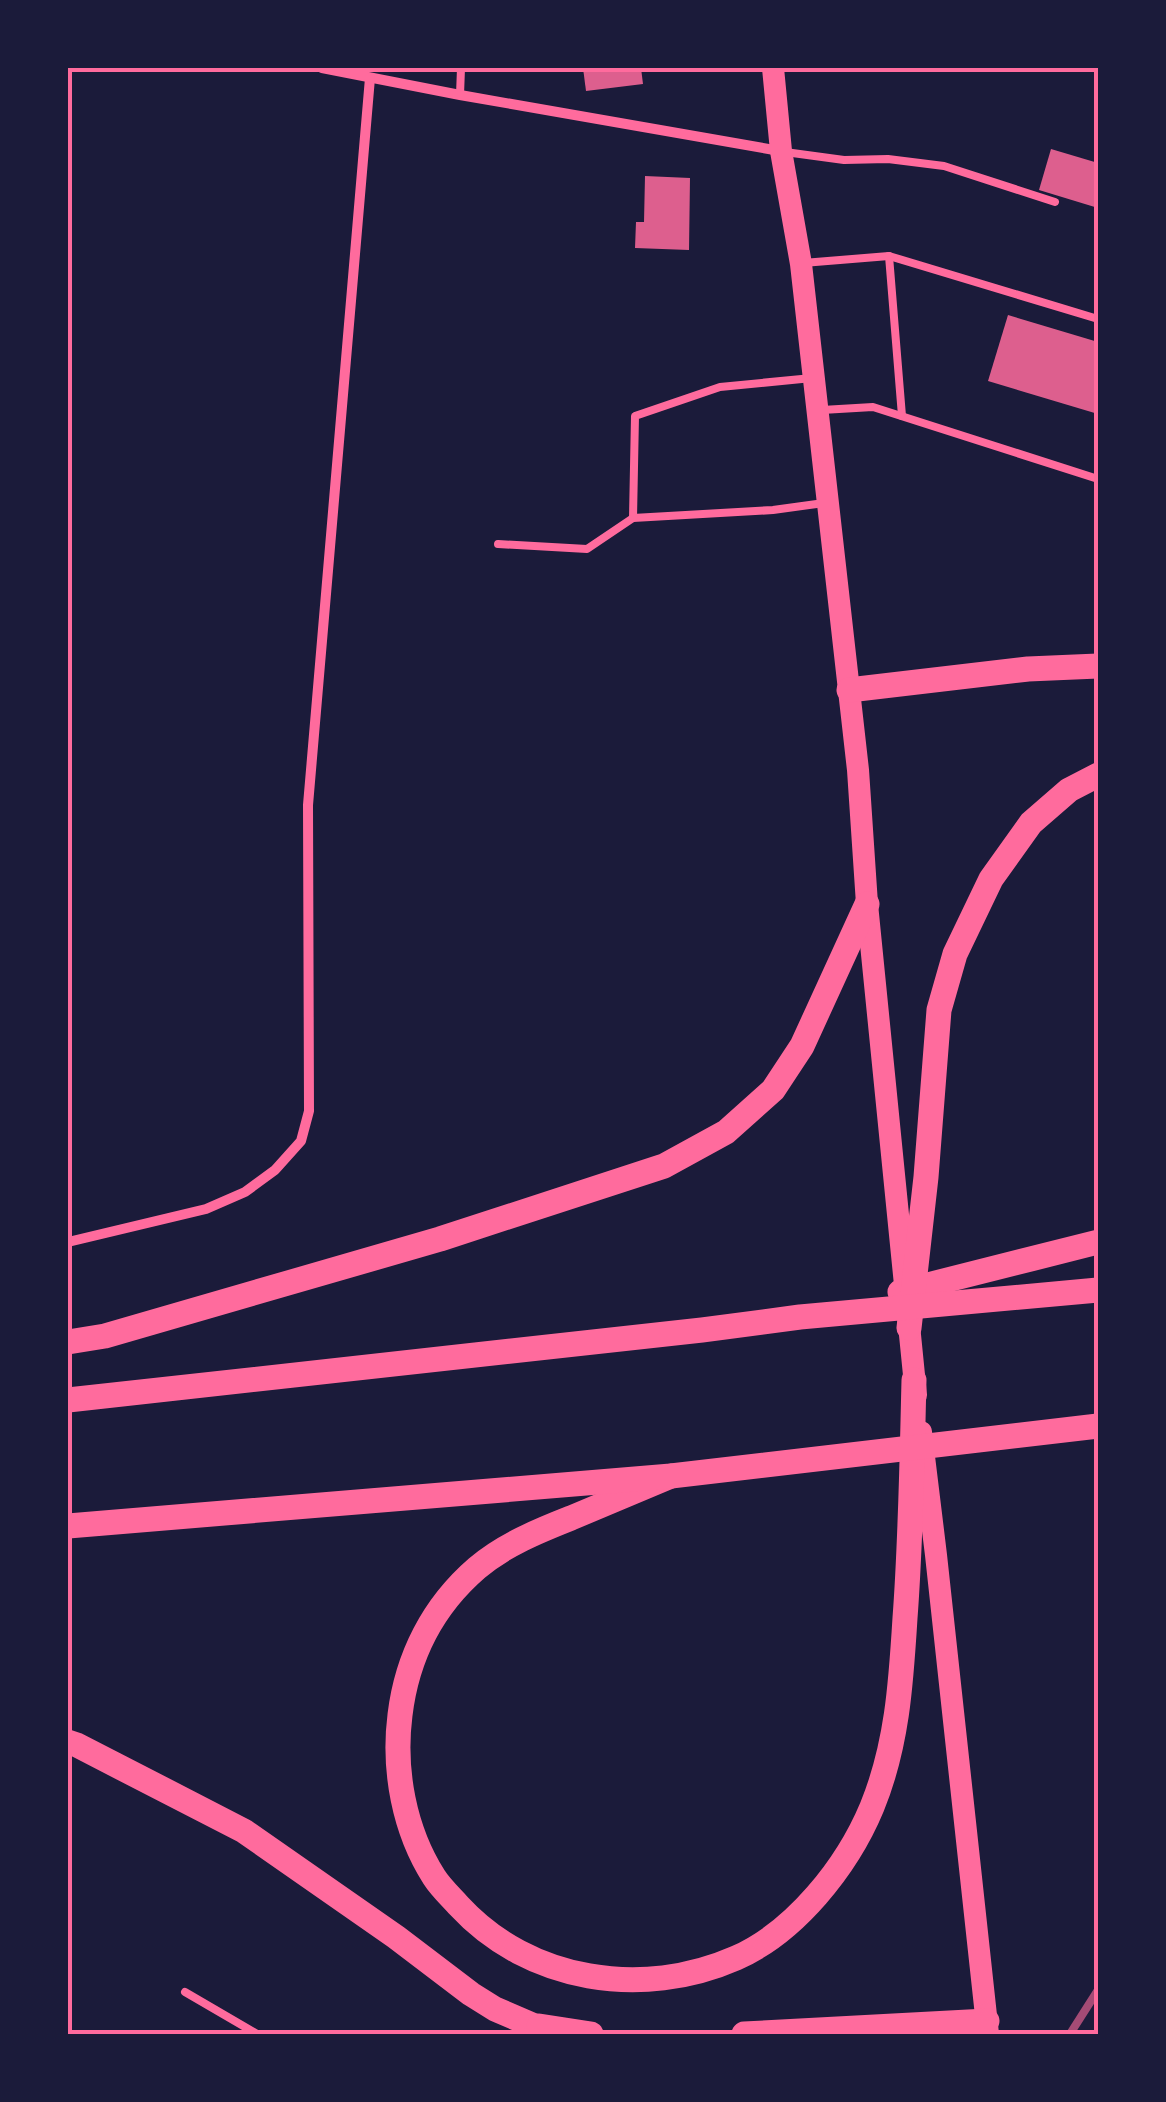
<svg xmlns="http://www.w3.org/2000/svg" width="1166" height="2102" font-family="Inter,sans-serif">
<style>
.building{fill:#dd5f8e}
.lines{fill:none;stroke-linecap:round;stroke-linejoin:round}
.service{stroke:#ff6b9d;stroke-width:8}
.minor{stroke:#ff6b9d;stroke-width:10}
.primary{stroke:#ff6b9d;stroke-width:22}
.motorway{stroke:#ff6b9d;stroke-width:25}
.rail{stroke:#a44b75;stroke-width:8}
.neatline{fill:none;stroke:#ff6b9d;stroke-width:4}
</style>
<rect width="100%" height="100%" fill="#1b1b3a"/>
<g class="building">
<path d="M 583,68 L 641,68 L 643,84 L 586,91 Z"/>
<path d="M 1051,149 L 1098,163 L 1098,208 L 1039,190 Z"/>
<path d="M 645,176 L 690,178 L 689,250 L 635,248 L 636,222 L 644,222 Z"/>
<path d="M 1008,315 L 1098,342 L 1098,414 L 988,381 Z"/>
</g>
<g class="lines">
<g class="service">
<path d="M 460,95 L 461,68"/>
<path d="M 785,152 L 844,160 L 888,159 L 944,166 L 1055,202"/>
<path d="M 889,256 L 902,416"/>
<path d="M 803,263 L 889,256 L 1098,319"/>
<path d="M 812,378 L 720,387 L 635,416 L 633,518 L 773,510 L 824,503"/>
<path d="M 822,410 L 873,407 L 1098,479"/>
<path d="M 498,544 L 587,549 L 633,518"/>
<path d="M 185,1992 L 257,2034"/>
</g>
<g class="minor">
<path d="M 322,68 L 460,95 L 780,151"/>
<path d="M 68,1242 L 206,1209 L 245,1192 L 275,1170 L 301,1141 L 309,1111 L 308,805 L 370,78"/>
</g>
<g class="primary">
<path d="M 773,68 L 781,151 L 801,264 L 858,770 L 867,904 L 916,1395"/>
<path d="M 921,1432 L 936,1555 L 988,2034"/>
</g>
<g class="motorway">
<path d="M 849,690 L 1028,669 L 1098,666"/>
<path d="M 900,1292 L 1098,1242"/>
<path d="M 909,1328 L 926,1177 L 939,1010 L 955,954 L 991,879 L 1031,823 L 1069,790 L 1098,775"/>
<path d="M 68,1342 L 105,1336 L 440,1239 L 664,1166 L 726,1132 L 773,1090 L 802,1046 L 867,904"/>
<path d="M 68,1400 L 702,1330 L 800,1317 L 1098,1290"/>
<path d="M 671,1476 C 638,1490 604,1504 571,1518 C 538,1531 504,1545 477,1568 C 433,1606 407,1657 400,1715 C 393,1770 404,1830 434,1877 C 441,1888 451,1897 459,1906 C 529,1982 643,1999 736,1958 C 795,1932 847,1867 872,1807 C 897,1746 901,1684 905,1618 C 911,1539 912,1459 914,1380"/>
<path d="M 68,1526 L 671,1476 L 1098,1426"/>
<path d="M 68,1742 L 77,1745 L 244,1831 L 396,1937 L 471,1994 L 495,2009 L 553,2034"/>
<path d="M 539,2026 L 591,2034"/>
<path d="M 744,2034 L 987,2021"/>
</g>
<g class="rail">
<path d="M 1070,2034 L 1098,1990"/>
<path d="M 1096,2034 L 1098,2031"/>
</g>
</g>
<rect width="1166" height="2102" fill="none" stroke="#1b1b3a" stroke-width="140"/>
<rect x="70" y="70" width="1026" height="1962" class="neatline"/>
</svg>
